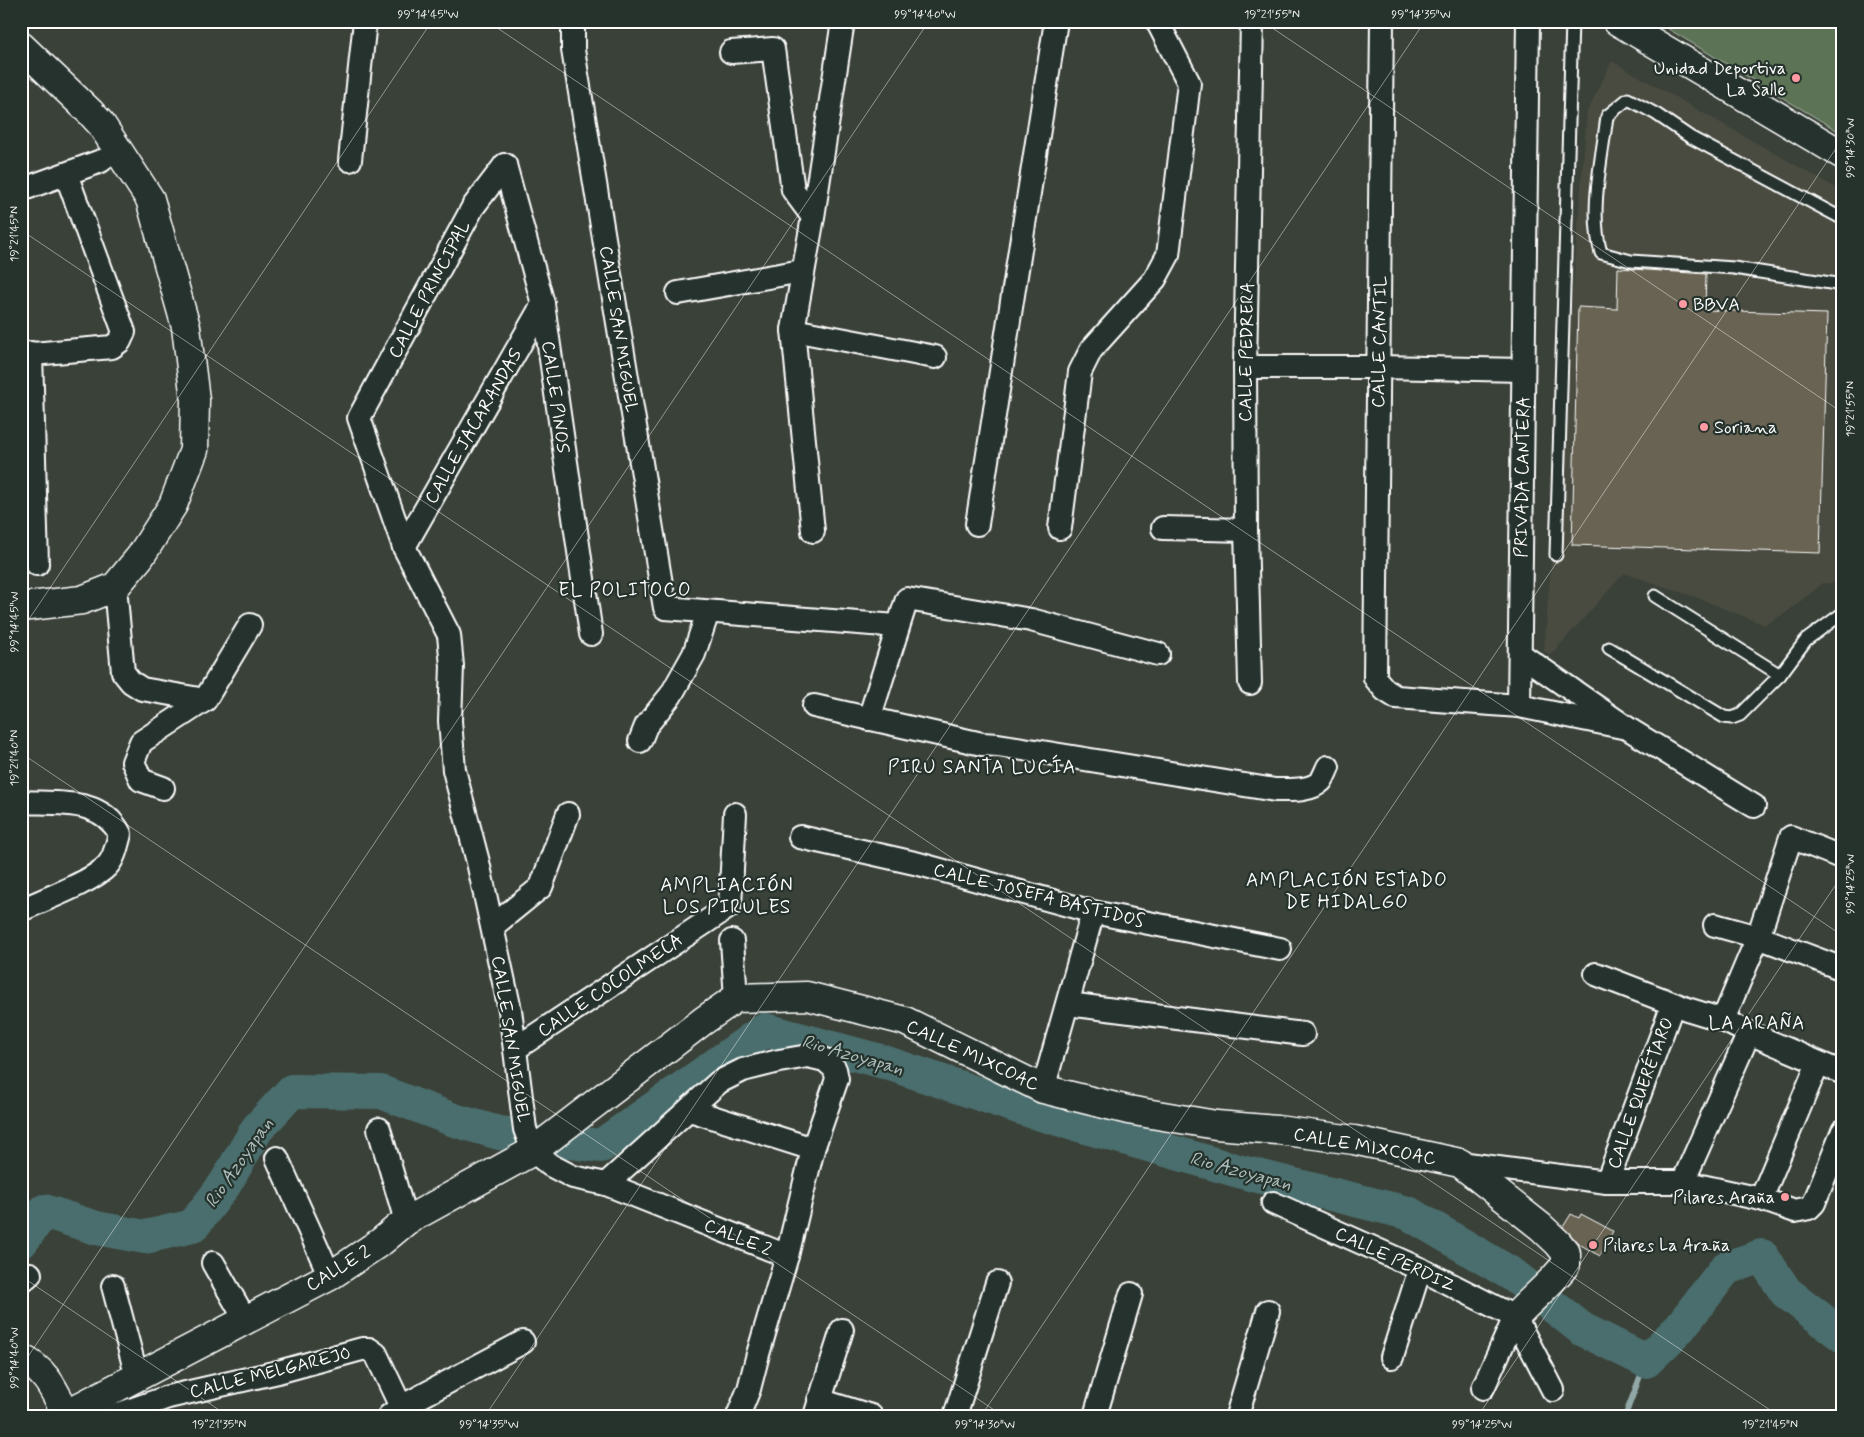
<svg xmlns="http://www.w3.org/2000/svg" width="1864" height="1437" font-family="Mynerve,sans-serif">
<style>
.built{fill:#484b40}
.green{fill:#5c7357;stroke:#aeb9ab}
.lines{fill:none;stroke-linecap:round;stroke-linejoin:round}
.stream{stroke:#92a8a7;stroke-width:5.5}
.river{stroke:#4a6e6d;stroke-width:34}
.building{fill:#696352;stroke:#fff}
.service-casing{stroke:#fff;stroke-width:15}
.minor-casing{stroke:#fff;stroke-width:26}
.tertiary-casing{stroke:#fff;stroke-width:31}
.service{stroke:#26332d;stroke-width:11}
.minor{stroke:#26332d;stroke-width:22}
.tertiary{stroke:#26332d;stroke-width:28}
.ticks{fill:none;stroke:#fff;stroke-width:1;stroke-opacity:0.45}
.poi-dot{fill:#ff9aa2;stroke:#26332d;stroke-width:2}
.labels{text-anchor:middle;stroke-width:4.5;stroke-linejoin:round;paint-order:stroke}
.poi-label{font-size:18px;fill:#fff;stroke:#26332d;text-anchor:start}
.street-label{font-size:18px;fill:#fff;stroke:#26332d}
.neighbourhood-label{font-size:19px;letter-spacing:1px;fill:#fff;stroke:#26332d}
.water-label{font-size:19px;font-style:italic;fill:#aebebd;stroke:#26332d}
.neatline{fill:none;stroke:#fff;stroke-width:2}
.ticks-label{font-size:12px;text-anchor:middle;fill:#fff}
</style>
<rect width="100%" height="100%" fill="#3a4138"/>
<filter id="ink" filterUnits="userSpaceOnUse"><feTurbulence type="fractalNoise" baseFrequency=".02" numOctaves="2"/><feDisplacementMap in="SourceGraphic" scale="10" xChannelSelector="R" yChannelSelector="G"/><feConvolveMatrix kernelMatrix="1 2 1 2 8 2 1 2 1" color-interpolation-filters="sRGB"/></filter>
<g filter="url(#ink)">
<path class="built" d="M 1612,61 L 1843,192 L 1843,583 L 1823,583 L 1787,612 L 1765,625 L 1695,597 L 1624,573 L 1551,655 L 1544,651 L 1587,112 Z"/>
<path class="green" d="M 1655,21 L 1843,21 L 1843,134 Z"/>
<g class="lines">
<path class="stream" d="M 1625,1416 L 1646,1361"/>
<g class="river">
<path d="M 569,1142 L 601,1146 L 765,1030 L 884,1062 L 1030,1111 L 1242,1172 L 1408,1213 L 1513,1275 L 1582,1329 L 1646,1361 L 1678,1330 L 1726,1268 L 1762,1256 L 1786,1292 L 1843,1336"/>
<path d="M 21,1242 L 44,1211 L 96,1228 L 145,1237 L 193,1226 L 225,1184 L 257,1129 L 292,1091 L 381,1092 L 454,1120 L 499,1133 L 526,1136"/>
</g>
</g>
<g class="building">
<path d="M 1618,268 L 1706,274 L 1705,310 L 1827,314 L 1820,553 L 1572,545 L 1578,307 L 1617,309 Z"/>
<path d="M 1571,1214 L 1579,1218 L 1581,1214 L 1613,1231 L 1600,1256 L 1579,1244 L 1563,1227 Z"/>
</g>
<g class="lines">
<defs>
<g id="service">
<path d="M 1843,219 L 1690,137 L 1656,114 L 1628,99 L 1607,116 C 1602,159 1589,211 1601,253 L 1631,261 L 1734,268 L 1843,285"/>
<path d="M 1556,555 L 1572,21"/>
<path d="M 1655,596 L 1780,675"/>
<path d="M 1609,648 L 1724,717 L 1732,718 L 1740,715 L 1780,675 L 1806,640 L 1843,613"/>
</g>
<g id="minor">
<path d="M 573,21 L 573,50 L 665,608 L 897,626"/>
<path d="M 1382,21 L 1375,678 L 1385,690 L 1396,697 L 1519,706 L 1627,728"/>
<path d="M 731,52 L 773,49 L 793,190 L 813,217"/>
<path d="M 350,160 L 365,21"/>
<path d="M 505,165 L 473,207 L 359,418 L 404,547 L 449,635 L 452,666 L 450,721 L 454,770 L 478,862 L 510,1010 L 525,1129 L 533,1151 L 550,1165 L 573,1177 L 606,1184 L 719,1082 L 743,1070 L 779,1061 L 808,1056 L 825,1060 L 835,1069 L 837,1079 L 813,1149 L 787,1256 L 758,1354 L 749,1389 L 738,1416"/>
<path d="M 505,165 L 543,304 L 591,634"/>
<path d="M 21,190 L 101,161"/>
<path d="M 678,293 L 802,271"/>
<path d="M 793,330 L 935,357"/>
<path d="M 31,353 L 37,564"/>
<path d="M 21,355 L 112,347 L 120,341 L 124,332 L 66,174"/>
<path d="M 1245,367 L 1379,367 L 1523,370"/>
<path d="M 977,524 L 1056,21"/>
<path d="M 1060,528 L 1080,372 L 1091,350 L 1155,279 L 1168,255 L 1189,83 L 1157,21"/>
<path d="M 1163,528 L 1246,530"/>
<path d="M 813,531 L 793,330 L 813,217 L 843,21"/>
<path d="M 404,547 L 543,304"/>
<path d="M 115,587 L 123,672 L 131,682 L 142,689 L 205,700"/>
<path d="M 1520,654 L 1627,728 L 1754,806"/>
<path d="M 1250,683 L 1246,530 L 1245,367 L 1252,21"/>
<path d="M 814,706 L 982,744 L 998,745 L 1275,790 C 1289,790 1310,792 1321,781 C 1324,777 1326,771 1328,767"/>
<path d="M 1519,706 L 1528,21"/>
<path d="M 869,719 L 907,599 L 1031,620 L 1158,654"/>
<path d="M 640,741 L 646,726 L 671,695 L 694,654 L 708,612"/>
<path d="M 163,788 L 141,780 L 133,762 L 141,742 L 205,700 L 250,625"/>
<path d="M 21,802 C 56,804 101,797 120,834 C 117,844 115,858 107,866 C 92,882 43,900 21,910"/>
<path d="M 800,837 L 919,864 L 1093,912 L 1280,949"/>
<path d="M 1715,925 L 1758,937 L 1843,969"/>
<path d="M 493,926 L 541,887 L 568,814"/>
<path d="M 732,941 L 736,998"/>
<path d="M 1596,974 L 1687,1009 L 1723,1020 L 1749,1033 L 1843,1073"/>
<path d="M 1068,1004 L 1303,1034"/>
<path d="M 1723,1020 L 1758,937 L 1791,837 L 1843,858"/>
<path d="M 515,1049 L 730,906 L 735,814"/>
<path d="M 1043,1089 L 1093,912"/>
<path d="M 690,1110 L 813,1149"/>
<path d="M 379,1129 L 406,1221"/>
<path d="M 277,1158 L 330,1276"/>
<path d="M 1460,1163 L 1607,1182 L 1683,1182 L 1761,1199 L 1795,1211 L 1809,1208 L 1814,1203 L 1843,1131"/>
<path d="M 1607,1182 L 1673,1004"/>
<path d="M 1683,1182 L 1749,1033"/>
<path d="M 606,1184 L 787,1256"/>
<path d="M 1761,1199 L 1818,1063"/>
<path d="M 1273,1203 L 1420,1269 L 1515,1317 L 1553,1390"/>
<path d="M 213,1263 L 245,1319"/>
<path d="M 21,1282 L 30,1274"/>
<path d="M 113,1286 L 137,1377"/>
<path d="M 1392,1357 L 1420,1269"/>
<path d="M 1483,1388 L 1515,1317"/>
<path d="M 819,1400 L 871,1416"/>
<path d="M 114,1416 L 168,1397 L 278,1372 L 362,1349 L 369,1349 L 376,1354 L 401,1407"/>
<path d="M 389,1416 L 401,1407 L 523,1342"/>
<path d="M 815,1416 L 842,1330"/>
<path d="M 955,1416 L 997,1283"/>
<path d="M 1095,1416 L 1131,1294"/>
<path d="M 1237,1416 L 1268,1311"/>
</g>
<g id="tertiary">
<path d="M 1617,21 L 1843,155"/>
<path d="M 21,46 L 90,112 L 101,124 L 150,199 L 186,327 L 195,400 L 194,450 L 173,505 L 140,557 L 115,587 L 82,600 L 21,607"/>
<path d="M 21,1358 C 47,1371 54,1390 66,1414 L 330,1276 L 382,1241 L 406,1221 L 533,1151 L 703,1021 L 736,998 L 807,996 L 905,1021 L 1043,1089 L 1128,1110 L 1216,1125 L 1277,1130 L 1354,1140 L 1460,1163 L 1541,1227 L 1558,1243 L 1566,1253 L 1566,1264 C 1552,1283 1531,1299 1515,1317"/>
</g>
</defs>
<use href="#service" class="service-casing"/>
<use href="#minor" class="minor-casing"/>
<use href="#tertiary" class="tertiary-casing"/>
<use href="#service" class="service"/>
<use href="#minor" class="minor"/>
<use href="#tertiary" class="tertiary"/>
</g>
</g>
<path class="ticks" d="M 487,21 L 1843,936M 1262,21 L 1843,413M 21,230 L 1779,1416M 21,631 L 432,21M 21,753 L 1003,1416M 21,1276 L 228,1416M 21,1367 L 929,21M 485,1416 L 1425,21M 981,1416 L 1843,138M 1478,1416 L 1843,874"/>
<g class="poi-dot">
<circle cx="1796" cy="78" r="5"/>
<circle cx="1683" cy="304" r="5"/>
<circle cx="1704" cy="427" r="5"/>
<circle cx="1785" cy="1197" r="5"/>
<circle cx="1593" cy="1245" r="5"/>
</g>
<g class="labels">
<g class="poi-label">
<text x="1786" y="74" text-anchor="end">Unidad Deportiva<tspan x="1786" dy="21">La Salle</tspan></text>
<text x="1693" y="310">BBVA</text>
<text x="1714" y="433">Soriana</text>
<text x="1775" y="1203" text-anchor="end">Pilares Araña</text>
<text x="1603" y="1251">Pilares La Araña</text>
</g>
<g class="street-label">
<text transform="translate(429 289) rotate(-62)" y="6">CALLE PRINCIPAL</text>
<text transform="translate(619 329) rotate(81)" y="6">CALLE SAN MIGUEL</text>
<text transform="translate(1379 342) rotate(-89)" y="6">CALLE CANTIL</text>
<text transform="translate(1246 352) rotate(-89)" y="6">CALLE PEDRERA</text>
<text transform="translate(556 397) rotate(82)" y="6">CALLE PINOS</text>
<text transform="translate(473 426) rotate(-60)" y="6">CALLE JACARANDAS</text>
<text transform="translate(1522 477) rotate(-89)" y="6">PRIVADA CANTERA</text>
<text transform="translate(1039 895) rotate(14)" y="6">CALLE JOSEFA BASTIDOS</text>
<text transform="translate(610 985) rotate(-34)" y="6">CALLE COCOLMECA</text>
<text transform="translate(511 1039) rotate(81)" y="6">CALLE SAN MIGUEL</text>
<text transform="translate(973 1055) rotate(25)" y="6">CALLE MIXCOAC</text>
<text transform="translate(1640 1093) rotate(-70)" y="6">CALLE QUERÉTARO</text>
<text transform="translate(1365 1146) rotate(10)" y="6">CALLE MIXCOAC</text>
<text transform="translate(738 1237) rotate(22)" y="6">CALLE 2</text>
<text transform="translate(1395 1259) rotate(25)" y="6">CALLE PERDIZ</text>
<text transform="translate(338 1268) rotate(-31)" y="6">CALLE 2</text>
<text transform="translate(270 1372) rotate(-14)" y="6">CALLE MELGAREJO</text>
</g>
<g class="neighbourhood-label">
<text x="625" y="596">EL POLITOCO</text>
<text x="982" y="773">PIRU SANTA LUCÍA</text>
<text x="1347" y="886">AMPLACIÓN ESTADO<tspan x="1347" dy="22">DE HIDALGO</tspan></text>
<text x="727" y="891">AMPLIACIÓN<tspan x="727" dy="22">LOS PIRULES</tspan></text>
<text x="1757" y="1029">LA ARAÑA</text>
</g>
<g class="water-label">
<text transform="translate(853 1054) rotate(16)" y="7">Rio Azoyapan</text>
<text transform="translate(238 1162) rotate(-55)" y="7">Rio Azoyapan</text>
<text transform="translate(1241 1170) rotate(15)" y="7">Rio Azoyapan</text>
</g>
</g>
<rect width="1864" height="1437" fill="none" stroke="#26332d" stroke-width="55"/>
<rect x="28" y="28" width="1808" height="1382" class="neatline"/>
<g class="ticks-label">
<text x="428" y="18">99°14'45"W</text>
<text x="925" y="18">99°14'40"W</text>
<text x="1272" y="18">19°21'55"N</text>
<text x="1421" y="18">99°14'35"W</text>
<text transform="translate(1850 148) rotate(-90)" y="4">99°14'30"W</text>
<text transform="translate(14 234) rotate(-90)" y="4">19°21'45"N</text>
<text transform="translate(1850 409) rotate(-90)" y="4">19°21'55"N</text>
<text transform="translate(14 622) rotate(-90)" y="4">99°14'45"W</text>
<text transform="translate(14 758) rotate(-90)" y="4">19°21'40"N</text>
<text transform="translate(1850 884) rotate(-90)" y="4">99°14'25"W</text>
<text transform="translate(14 1358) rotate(-90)" y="4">99°14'40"W</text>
<text x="219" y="1428">19°21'35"N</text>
<text x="489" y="1428">99°14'35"W</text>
<text x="985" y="1428">99°14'30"W</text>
<text x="1482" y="1428">99°14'25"W</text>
<text x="1770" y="1428">19°21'45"N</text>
</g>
</svg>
